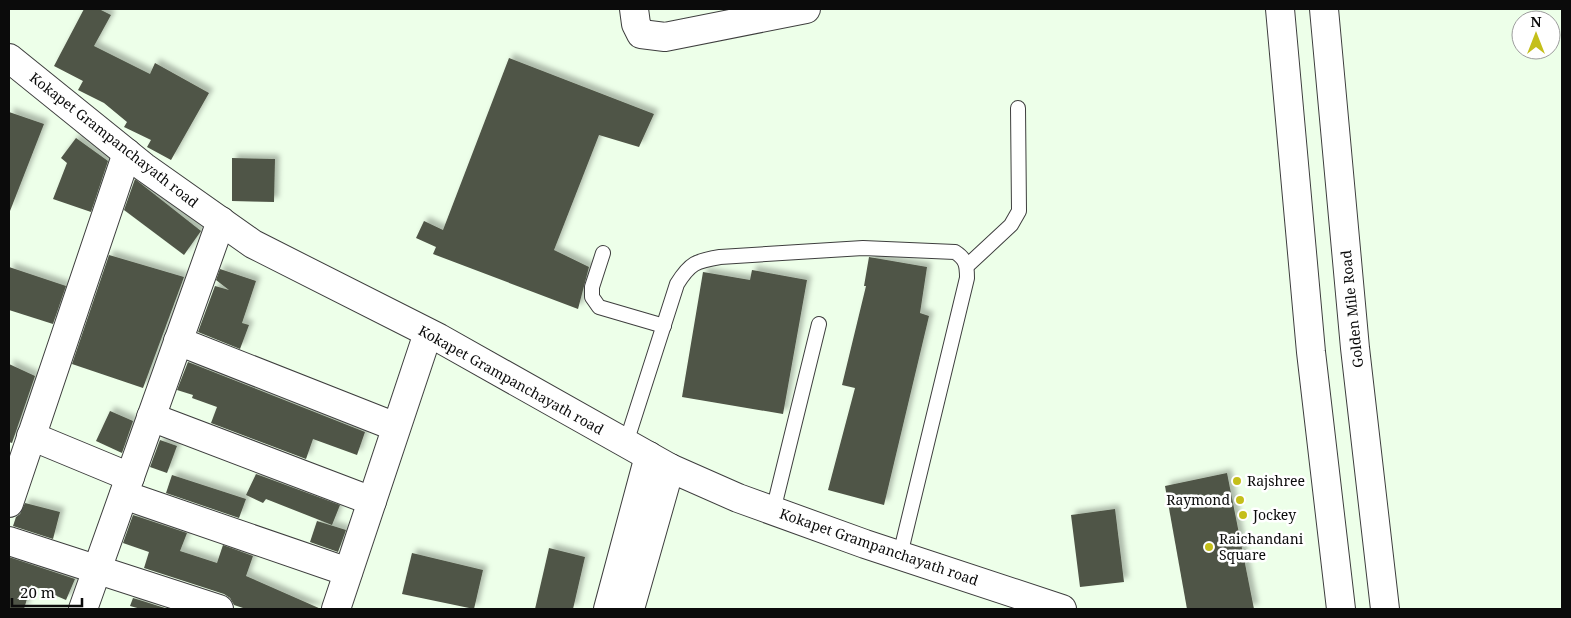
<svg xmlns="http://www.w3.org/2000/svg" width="1571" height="618" font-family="'Noto Serif',serif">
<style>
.building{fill:#4f5446;filter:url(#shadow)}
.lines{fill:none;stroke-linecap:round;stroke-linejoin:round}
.service-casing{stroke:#3e3e3e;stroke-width:16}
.minor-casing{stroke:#3e3e3e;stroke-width:30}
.tertiary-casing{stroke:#3e3e3e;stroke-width:30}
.service{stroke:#fff;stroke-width:14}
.minor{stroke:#fff;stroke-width:28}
.tertiary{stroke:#fff;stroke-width:28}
.poi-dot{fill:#c4bf1a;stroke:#fff;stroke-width:2}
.labels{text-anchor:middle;stroke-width:5;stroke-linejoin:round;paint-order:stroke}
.street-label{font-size:14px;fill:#0b0b0b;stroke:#fff}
.poi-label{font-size:14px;fill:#0b0b0b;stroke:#fff;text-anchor:start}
</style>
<defs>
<filter id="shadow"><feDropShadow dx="4.5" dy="-4.5" stdDeviation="2.5" flood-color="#0004"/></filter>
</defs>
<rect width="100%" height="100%" fill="#edffe9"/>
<g class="building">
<path d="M 84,9 L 99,9 L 111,15 L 94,46 L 150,74 L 155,63 L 209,93 L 171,160 L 147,147 L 151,140 L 124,127 L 127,122 L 104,103 L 78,90 L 83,81 L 54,66 Z"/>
<path d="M 509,58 L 654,114 L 639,147 L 599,135 L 554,250 L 589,267 L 578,309 L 433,254 L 436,247 L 416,238 L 424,221 L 443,230 Z"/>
<path d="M 9,112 L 44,124 L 10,211 L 9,211 Z"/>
<path d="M 76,138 L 108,161 L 91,212 L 53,199 L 67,163 L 61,158 Z"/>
<path d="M 232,158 L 275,159 L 274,202 L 232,201 Z"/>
<path d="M 135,179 L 201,231 L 184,255 L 124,210 Z"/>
<path d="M 109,255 L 184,277 L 143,388 L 72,364 Z"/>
<path d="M 869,257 L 927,267 L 920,313 L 929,316 L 884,505 L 828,490 L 855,388 L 842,385 L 866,286 L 864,286 Z"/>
<path d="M 9,267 L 66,286 L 53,324 L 9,310 Z"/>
<path d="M 220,269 L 256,281 L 242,323 L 249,325 L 240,349 L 198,332 L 215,286 L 229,290 L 216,280 Z"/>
<path d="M 752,270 L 807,280 L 783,414 L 682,397 L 703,272 L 750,280 Z"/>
<path d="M 188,362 L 365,432 L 357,455 L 313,439 L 306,459 L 211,423 L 217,407 L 192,398 L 193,395 L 177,390 Z"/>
<path d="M 9,364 L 35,376 L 12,443 L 9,442 Z"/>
<path d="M 110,411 L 133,421 L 122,453 L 96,441 Z"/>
<path d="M 160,440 L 177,446 L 167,473 L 150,467 Z"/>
<path d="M 1227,473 L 1254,609 L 1187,609 L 1165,486 Z"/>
<path d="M 256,474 L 340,505 L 332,525 L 266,499 L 263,503 L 246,495 Z"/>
<path d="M 172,475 L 246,499 L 239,518 L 166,493 Z"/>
<path d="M 25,503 L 60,512 L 53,539 L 13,526 L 16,517 L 20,514 Z"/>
<path d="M 1115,509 L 1124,582 L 1080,587 L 1071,515 Z"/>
<path d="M 133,515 L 187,533 L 180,551 L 217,563 L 223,545 L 253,556 L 246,576 L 321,609 L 246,609 L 234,605 L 230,598 L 224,594 L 144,568 L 149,552 L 123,543 Z"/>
<path d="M 317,521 L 346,530 L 338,552 L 310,542 Z"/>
<path d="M 549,548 L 585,557 L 573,609 L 535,609 Z"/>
<path d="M 412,553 L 483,570 L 474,609 L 402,594 Z"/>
<path d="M 9,557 L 75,579 L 66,600 L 31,585 L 24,609 L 9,609 Z"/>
<path d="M 133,598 L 165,608 L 141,609 L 130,606 Z"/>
</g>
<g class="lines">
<defs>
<g id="service">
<path d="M 603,253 L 592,287 L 592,297 L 599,307 L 664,326"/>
<path d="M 967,266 L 1011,225 L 1019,211 L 1018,108"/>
<path d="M 626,443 L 677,284 C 690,263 696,261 720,257 L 863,248 L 955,252 C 966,259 967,265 967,278 L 900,555"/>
<path d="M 773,511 L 819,324"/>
</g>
<g id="minor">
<path d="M 634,9 L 636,24 L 641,34 L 665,37 L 806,9"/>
<path d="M 9,58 L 144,167 L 253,244 L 439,338 L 670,468 L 738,498 L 865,544 L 1062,609"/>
<path d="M 178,341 L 396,427"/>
<path d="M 151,417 L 372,501"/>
<path d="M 31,436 L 130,477"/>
<path d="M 124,495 L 348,572"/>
<path d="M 9,503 L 127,153"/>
<path d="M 9,541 L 219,609"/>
<path d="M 83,609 L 221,221"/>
<path d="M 336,609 L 428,333"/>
<path d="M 608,609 L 649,456"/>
<path d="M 630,609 L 670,468"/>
</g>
<g id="tertiary">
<path d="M 1280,9 L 1311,352 L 1341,609"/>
<path d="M 1324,9 L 1355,348 L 1385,609"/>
</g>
</defs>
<use href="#service" class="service-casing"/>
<use href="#minor" class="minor-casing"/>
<use href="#tertiary" class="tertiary-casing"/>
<use href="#service" class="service"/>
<use href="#minor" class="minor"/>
<use href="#tertiary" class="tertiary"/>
</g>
<g class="poi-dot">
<circle cx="1237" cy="481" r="5"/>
<circle cx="1240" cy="500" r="5"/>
<circle cx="1243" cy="515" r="5"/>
<circle cx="1209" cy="547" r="5"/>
</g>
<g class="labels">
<g class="street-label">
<text transform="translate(114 140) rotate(38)" y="5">Kokapet Grampanchayath road</text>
<text transform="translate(1352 309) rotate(-96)" y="5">Golden Mile Road</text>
<text transform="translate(511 380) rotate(29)" y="5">Kokapet Grampanchayath road</text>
<text transform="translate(879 547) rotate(19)" y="5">Kokapet Grampanchayath road</text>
</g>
<g class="poi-label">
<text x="1247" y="486">Rajshree</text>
<text x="1230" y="505" text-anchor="end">Raymond</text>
<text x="1253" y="520">Jockey</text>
<text x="1219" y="544">Raichandani<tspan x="1219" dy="16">Square</tspan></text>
</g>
</g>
<rect width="1571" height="618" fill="none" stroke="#0b0b0b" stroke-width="20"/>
<g transform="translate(1536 35)"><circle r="24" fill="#ffffff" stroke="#9d9d9d"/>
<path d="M0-4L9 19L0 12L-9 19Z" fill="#c4bf1a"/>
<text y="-8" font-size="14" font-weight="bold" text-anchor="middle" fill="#0b0b0b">N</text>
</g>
<path d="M12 598v8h70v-8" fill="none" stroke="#0b0b0b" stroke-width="2.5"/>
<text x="20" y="598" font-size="15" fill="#0b0b0b" stroke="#ffffff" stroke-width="4" paint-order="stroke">20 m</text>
</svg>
